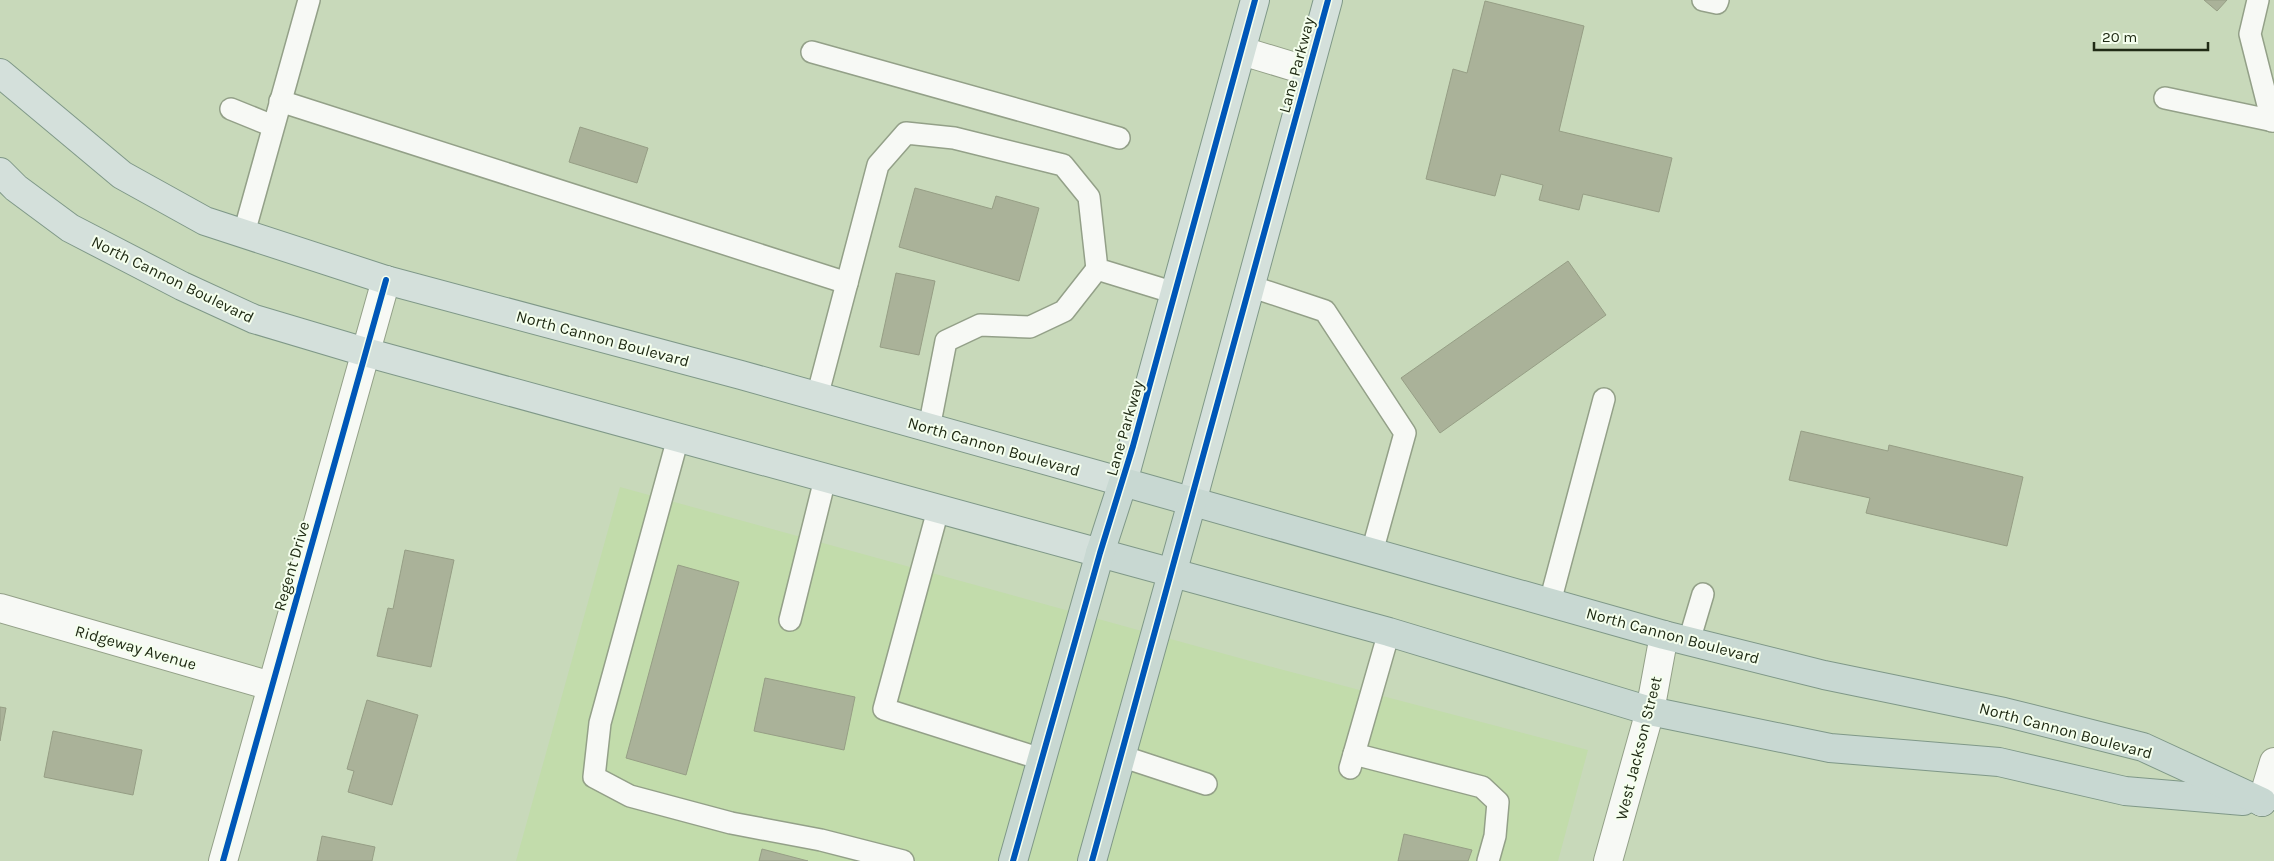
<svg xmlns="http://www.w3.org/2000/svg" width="2274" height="861" font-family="Karla,sans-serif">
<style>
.built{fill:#c2dcab}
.building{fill:#aab299;stroke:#969e85}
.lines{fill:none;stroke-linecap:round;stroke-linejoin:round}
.service-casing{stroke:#93a088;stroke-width:24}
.minor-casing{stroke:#93a088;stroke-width:30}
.primary-casing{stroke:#7f9888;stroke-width:30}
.trunk-casing{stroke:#7f9888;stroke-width:30}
.service{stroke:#f7f9f5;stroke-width:21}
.minor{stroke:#f7f9f5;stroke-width:28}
.primary{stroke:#d4e0db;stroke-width:28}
.trunk{stroke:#c8d8d2;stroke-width:28}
.cycleway-casing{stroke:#f5ffee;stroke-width:9}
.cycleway{stroke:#0057b8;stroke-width:6}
.labels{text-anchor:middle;stroke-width:4;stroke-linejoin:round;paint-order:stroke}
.street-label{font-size:16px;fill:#202b15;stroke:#f5ffee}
</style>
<rect width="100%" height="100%" fill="#c8d9ba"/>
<path class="built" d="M 620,487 L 1276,668 L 1588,750 L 1558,861 L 516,861 Z"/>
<g class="building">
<path d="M 2204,0 L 2227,0 L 2217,11 Z"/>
<path d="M 1485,1 L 1584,26 L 1559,131 L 1672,158 L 1659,212 L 1583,194 L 1579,210 L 1539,200 L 1543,185 L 1501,174 L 1495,196 L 1426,179 L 1453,69 L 1467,73 Z"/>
<path d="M 580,127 L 648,148 L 637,183 L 569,162 Z"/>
<path d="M 915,188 L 992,209 L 996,196 L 1039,208 L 1019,281 L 899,247 Z"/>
<path d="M 1568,261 L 1606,315 L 1440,433 L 1401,378 Z"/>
<path d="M 896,273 L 935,281 L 919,355 L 880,347 Z"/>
<path d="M 1801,431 L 1888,451 L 1889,445 L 2023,477 L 2007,546 L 1866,513 L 1870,498 L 1789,480 Z"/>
<path d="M 405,550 L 454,560 L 431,667 L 377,656 L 388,608 L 393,609 Z"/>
<path d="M 678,565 L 739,582 L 686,775 L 626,758 Z"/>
<path d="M 765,678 L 855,697 L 844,750 L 754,731 Z"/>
<path d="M 367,700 L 418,715 L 392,805 L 348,792 L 354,771 L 347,769 Z"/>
<path d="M 0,707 L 6,708 L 0,741 Z"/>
<path d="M 53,731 L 142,750 L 133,795 L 44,777 Z"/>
<path d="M 1404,834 L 1472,850 L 1468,861 L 1398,861 Z"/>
<path d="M 322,836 L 375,847 L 372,861 L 317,861 Z"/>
<path d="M 762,849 L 808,861 L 759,861 Z"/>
</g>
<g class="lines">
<defs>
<g id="service">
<path d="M 1703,0 L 1717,3 L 1718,0"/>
<path d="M 2258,0 L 2250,34 L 2272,121"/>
<path d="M 812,52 L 1119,138"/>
<path d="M 2165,98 L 2274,121"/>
<path d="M 280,101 L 847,283"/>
<path d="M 231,109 L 273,126"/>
<path d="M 244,233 L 309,0"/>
<path d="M 1250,286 L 1325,311 L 1405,433 L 1372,552"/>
<path d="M 817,397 L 878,165 L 906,133 L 954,138 L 1063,165 L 1089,197 L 1097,269 L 1175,293"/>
<path d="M 929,428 L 946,341 L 980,325 L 1030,327 L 1064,311 L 1097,269"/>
<path d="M 678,438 L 600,723 L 594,777 L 630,796 L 731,823 L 821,840 L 903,861"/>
<path d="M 938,510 L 884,709 L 1041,759"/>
<path d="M 1550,602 L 1604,399"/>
<path d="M 790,620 L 825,479"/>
<path d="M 1689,641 L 1703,594"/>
<path d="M 1354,754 L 1482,787 L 1498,802 L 1495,836 L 1488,861"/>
<path d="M 1121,756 L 1206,784"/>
<path d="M 1350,768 L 1389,632"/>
</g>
<g id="minor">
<path d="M 1242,51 L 1308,71"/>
<path d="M 0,608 L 271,686"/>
<path d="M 2262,802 L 2274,762"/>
<path d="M 223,861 L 386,280"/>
<path d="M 1608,861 L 1650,711 L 1664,635"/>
</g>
<g id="primary">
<path d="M 0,73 L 122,175 L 205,221 L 386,280 L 741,375 L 1123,482 L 1255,0"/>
<path d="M 0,172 L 16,188 L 70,228 L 182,286 L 254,319 L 365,352 L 1100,553"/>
<path d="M 1192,502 L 1328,0"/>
</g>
<g id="trunk">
<path d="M 1100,553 L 1389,632 L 1650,711 L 1830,748 L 1999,762 L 2125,791 L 2243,801"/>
<path d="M 1013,861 L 1100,553 L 1123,482 L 1664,635 L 1824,675 L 2004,712 L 2143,747 L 2262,802"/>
<path d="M 1092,861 L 1192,502"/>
</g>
</defs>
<use href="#service" class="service-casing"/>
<use href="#minor" class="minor-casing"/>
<use href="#primary" class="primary-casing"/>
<use href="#trunk" class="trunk-casing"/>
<use href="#service" class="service"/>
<use href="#minor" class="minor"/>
<use href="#primary" class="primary"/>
<use href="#trunk" class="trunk"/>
<defs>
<g id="cycleway">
<path d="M 223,861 L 386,280"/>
<path d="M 1013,861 L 1100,553 L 1133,446 L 1255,0"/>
<path d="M 1092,861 L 1328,0"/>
</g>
</defs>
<use href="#cycleway" class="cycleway-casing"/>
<use href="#cycleway" class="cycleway"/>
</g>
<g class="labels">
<g class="street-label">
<text transform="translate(1296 65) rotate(-75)" y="6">Lane Parkway</text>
<text transform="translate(173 279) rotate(26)" y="6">North Cannon Boulevard</text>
<text transform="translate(603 338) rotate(15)" y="6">North Cannon Boulevard</text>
<text transform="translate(1124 428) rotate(-74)" y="6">Lane Parkway</text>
<text transform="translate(994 446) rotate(16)" y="6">North Cannon Boulevard</text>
<text transform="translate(291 566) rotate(-74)" y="6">Regent Drive</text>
<text transform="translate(1673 635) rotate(15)" y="6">North Cannon Boulevard</text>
<text transform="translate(136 647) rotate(16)" y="6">Ridgeway Avenue</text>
<text transform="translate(2066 730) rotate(15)" y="6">North Cannon Boulevard</text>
<text transform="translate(1638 748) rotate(-76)" y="6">West Jackson Street</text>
</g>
</g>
<path d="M2094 42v8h114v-8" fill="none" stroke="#202b15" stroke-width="2.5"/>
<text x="2102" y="42" font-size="15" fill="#202b15" stroke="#f5ffee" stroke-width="4" paint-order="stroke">20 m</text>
</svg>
